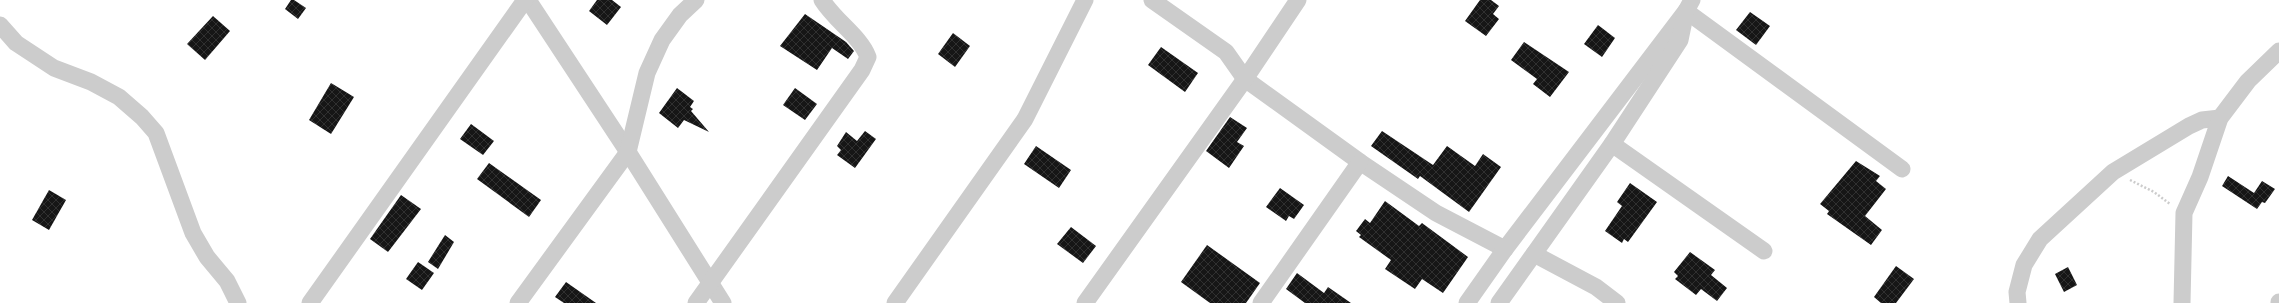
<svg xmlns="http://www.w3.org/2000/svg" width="2279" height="303" font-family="Barlow,sans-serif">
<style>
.building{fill:url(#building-cross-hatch)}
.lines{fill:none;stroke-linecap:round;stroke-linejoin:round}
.path{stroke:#ccc;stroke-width:2.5;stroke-dasharray:2 2;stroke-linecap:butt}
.minor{stroke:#ccc;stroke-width:17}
</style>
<defs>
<pattern id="building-cross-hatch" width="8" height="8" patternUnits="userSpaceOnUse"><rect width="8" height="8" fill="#161616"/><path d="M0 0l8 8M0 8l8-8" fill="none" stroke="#303030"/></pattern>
</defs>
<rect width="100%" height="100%" fill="#fff"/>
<g class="building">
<path d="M 291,0 L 294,0 L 306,8 L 298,19 L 285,9 Z"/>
<path d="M 597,0 L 612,0 L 621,7 L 607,25 L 589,11 Z"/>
<path d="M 1480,0 L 1491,0 L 1499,6 L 1493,14 L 1499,19 L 1486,36 L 1465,21 Z"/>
<path d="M 1750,12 L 1770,26 L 1756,45 L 1736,30 Z"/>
<path d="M 805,14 L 846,42 L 854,51 L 848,59 L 832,48 L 817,70 L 780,46 Z"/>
<path d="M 213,16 L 230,31 L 205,60 L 187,44 Z"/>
<path d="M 1598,25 L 1615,38 L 1602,57 L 1584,44 Z"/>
<path d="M 953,33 L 970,46 L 955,67 L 938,54 Z"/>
<path d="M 1524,42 L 1569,72 L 1550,97 L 1533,84 L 1537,79 L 1511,60 Z"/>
<path d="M 1161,47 L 1198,73 L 1185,92 L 1148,65 Z"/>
<path d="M 331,83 L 354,97 L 331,134 L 309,120 Z"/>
<path d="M 677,88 L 694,101 L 690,107 L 693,109 L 691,111 L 709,132 L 684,120 L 678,128 L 659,113 Z"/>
<path d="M 795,88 L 817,104 L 805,120 L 783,105 Z"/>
<path d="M 1230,117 L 1247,128 L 1237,142 L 1244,146 L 1229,168 L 1206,151 Z"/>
<path d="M 471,124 L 494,141 L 483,155 L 460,139 Z"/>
<path d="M 865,131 L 876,139 L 855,168 L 837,155 L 841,150 L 837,146 L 846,132 L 857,141 Z"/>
<path d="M 1382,131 L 1433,165 L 1447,146 L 1475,166 L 1483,154 L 1501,167 L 1469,212 L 1420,176 L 1418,179 L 1371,146 Z"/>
<path d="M 1036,146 L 1071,170 L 1059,188 L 1024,164 Z"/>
<path d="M 1856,161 L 1880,176 L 1876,181 L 1886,189 L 1865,216 L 1882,230 L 1871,245 L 1827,214 L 1829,211 L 1820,204 Z"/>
<path d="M 489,163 L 541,200 L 529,217 L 477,179 Z"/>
<path d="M 2228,176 L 2254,193 L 2262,181 L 2275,189 L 2265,203 L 2262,202 L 2257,209 L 2222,186 Z"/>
<path d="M 1630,183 L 1657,202 L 1628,242 L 1624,239 L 1622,243 L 1605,231 L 1622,206 L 1617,202 Z"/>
<path d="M 1280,188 L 1304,205 L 1294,219 L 1289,216 L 1286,221 L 1266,207 Z"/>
<path d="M 49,190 L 66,200 L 49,230 L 32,220 Z"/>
<path d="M 401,195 L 421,209 L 388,252 L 370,239 Z"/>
<path d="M 1385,201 L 1419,226 L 1422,223 L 1468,257 L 1443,293 L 1422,279 L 1415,289 L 1385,269 L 1391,260 L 1359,237 L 1361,235 L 1356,231 L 1365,219 L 1370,223 Z"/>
<path d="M 1071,227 L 1096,246 L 1083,263 L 1057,244 Z"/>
<path d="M 445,235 L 454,242 L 438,269 L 428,262 Z"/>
<path d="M 1207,245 L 1260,283 L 1246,303 L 1210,303 L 1181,282 Z"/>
<path d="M 1690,252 L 1715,270 L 1711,275 L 1727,288 L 1717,301 L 1701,289 L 1696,295 L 1675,279 L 1678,276 L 1674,272 Z"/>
<path d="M 418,262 L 434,273 L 422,290 L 406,279 Z"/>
<path d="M 1896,266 L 1914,279 L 1896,303 L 1881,303 L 1874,297 Z"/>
<path d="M 2068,267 L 2077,285 L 2064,292 L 2055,274 Z"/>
<path d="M 1297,273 L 1324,293 L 1328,287 L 1351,303 L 1305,303 L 1286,289 Z"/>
<path d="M 566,282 L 596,303 L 564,303 L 555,297 Z"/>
</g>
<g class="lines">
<path class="path" d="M 2130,180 L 2154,192 L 2170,204"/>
<g class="minor">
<path d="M 528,0 L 628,152 L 723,303"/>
<path d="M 1152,0 L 1226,52 L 1245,79 L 1360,162 L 1436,213 L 1505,249"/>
<path d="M 0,25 L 16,43 L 54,68 L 91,82 L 119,97 L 142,117 L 156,133 L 193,233 L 207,257 L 227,281 L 238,303"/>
<path d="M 1612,144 L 1764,251"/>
<path d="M 1534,254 L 1596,287 L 1617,303"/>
<path d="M 310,303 L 525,0"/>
<path d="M 518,303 L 628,152 L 647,73 L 662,40 L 680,15 L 696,0"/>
<path d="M 696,303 L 862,70 L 868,57 C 860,36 836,22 822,0"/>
<path d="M 895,303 L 1025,119 L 1085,0"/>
<path d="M 1085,303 L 1245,79 L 1298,0"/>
<path d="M 1261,303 L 1360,162"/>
<path d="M 1467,303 L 1505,249 L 1686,11 L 1902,169"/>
<path d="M 1499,303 L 1612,144 L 1680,40 L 1686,11 L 1692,0"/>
<path d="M 2018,303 L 2017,292 L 2024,265 L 2040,239 L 2113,172 L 2189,126 L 2202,120 L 2220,118"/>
<path d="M 2182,303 L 2184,213 L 2200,177 L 2220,118 L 2248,81 L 2279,51"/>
<path d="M 2279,303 L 2279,302"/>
</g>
</g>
</svg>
